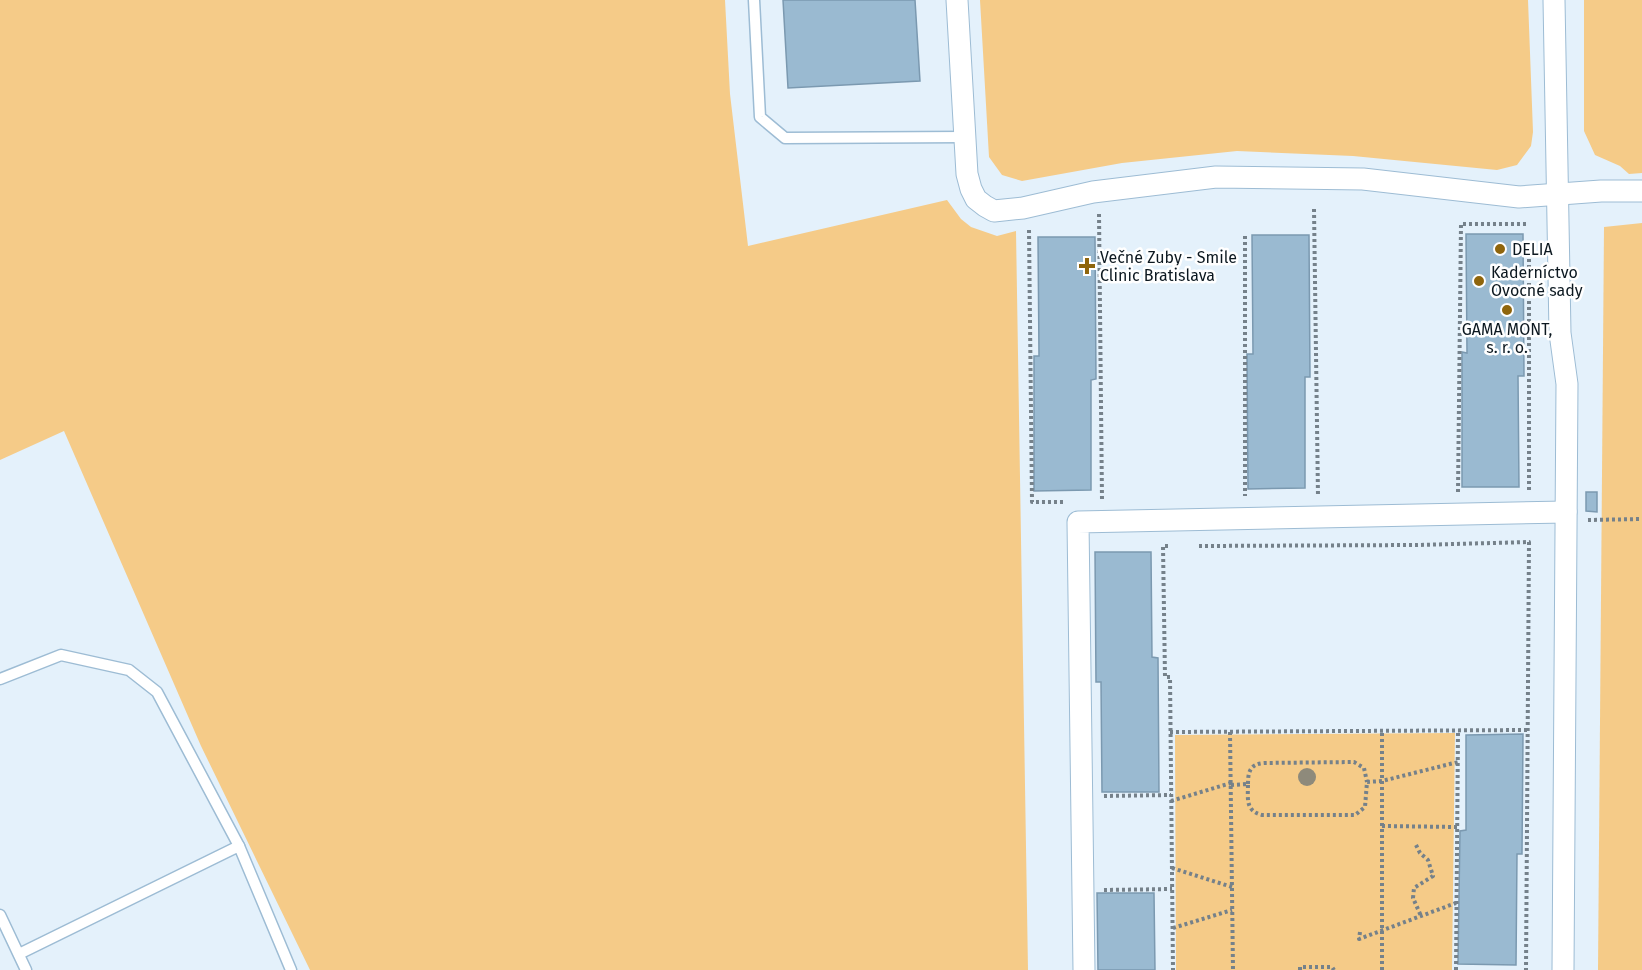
<svg xmlns="http://www.w3.org/2000/svg" width="1642" height="970" font-family="'Fira Sans',sans-serif">
<style>
.green{fill:#f5cb88}
.building{fill:#9abad1;stroke:#7b99b0;stroke-width:1.5}
.lines{fill:none;stroke-linecap:round;stroke-linejoin:round}
.service-casing{stroke:#9dbcd4;stroke-width:13}
.minor-casing{stroke:#9dbcd4;stroke-width:23}
.path{stroke:#75818a;stroke-width:4;stroke-dasharray:3 3;stroke-linecap:butt}
.service{stroke:#fff;stroke-width:10}
.minor{stroke:#fff;stroke-width:21}
.tree{fill:#8e8a7b}
.poi-dot{fill:#8f650c;stroke:#fff;stroke-width:2}
.labels{text-anchor:middle;stroke-width:5;stroke-linejoin:round;paint-order:stroke}
.poi-label{font-size:16px;fill:#0c1820;stroke:#fff;text-anchor:start}
</style>
<rect width="100%" height="100%" fill="#e4f1fb"/>
<g class="green">
<path d="M 0,0 L 725,0 L 730,94 L 748,246 L 947,200 L 961,219 L 971,227 L 997,236 L 1016,231 L 1028,970 L 310,970 L 201,746 L 64,431 L 0,460 Z"/>
<path d="M 980,0 L 1528,0 L 1533,132 L 1531,146 L 1517,165 L 1497,170 L 1353,156 L 1237,151 L 1122,163 L 1022,181 L 1002,175 L 989,157 Z"/>
<path d="M 1584,0 L 1642,0 L 1642,173 L 1629,174 L 1620,166 L 1595,155 L 1584,131 Z"/>
<path d="M 1642,223 L 1642,970 L 1598,970 L 1604,227 Z"/>
<path d="M 1455,733 L 1452,970 L 1176,970 L 1175,735 Z"/>
</g>
<g class="building">
<path d="M 783,0 L 915,0 L 920,81 L 788,88 Z"/>
<path d="M 1466,234 L 1523,234 L 1524,376 L 1518,376 L 1519,487 L 1462,487 L 1462,352 L 1467,353 Z"/>
<path d="M 1252,235 L 1309,235 L 1310,377 L 1305,377 L 1305,488 L 1248,489 L 1247,354 L 1253,354 Z"/>
<path d="M 1038,237 L 1095,237 L 1096,379 L 1091,380 L 1091,490 L 1034,491 L 1034,356 L 1039,356 Z"/>
<path d="M 1586,492 L 1597,492 L 1597,512 L 1586,511 Z"/>
<path d="M 1095,552 L 1151,552 L 1152,657 L 1158,658 L 1159,792 L 1102,792 L 1101,682 L 1096,682 Z"/>
<path d="M 1523,734 L 1522,854 L 1517,854 L 1516,965 L 1458,964 L 1460,831 L 1466,830 L 1466,735 Z"/>
<path d="M 1097,893 L 1154,893 L 1155,970 L 1098,970 Z"/>
</g>
<g class="lines">
<defs>
<g id="service">
<path d="M 754,0 L 760,117 L 785,138 L 965,137"/>
<path d="M 0,679 L 61,655 L 129,670 L 157,692 L 239,846"/>
<path d="M 0,915 L 26,970"/>
<path d="M 19,954 L 239,846 L 291,970"/>
</g>
<g id="minor">
<path d="M 957,0 L 967,174 L 971,189 L 976,199 L 985,206 L 994,211 L 1023,208 L 1093,192 L 1216,177 L 1363,179 L 1519,197 L 1601,191 L 1642,191"/>
<path d="M 1554,0 L 1560,333 L 1567,384 L 1563,970"/>
<path d="M 1084,970 L 1078,522 L 1566,512"/>
</g>
</defs>
<use href="#service" class="service-casing"/>
<use href="#minor" class="minor-casing"/>
<g class="path">
<path d="M 1314,209 L 1318,496"/>
<path d="M 1099,214 L 1102,500"/>
<path d="M 1029,230 L 1032,502 L 1065,502"/>
<path d="M 1245,236 L 1245,496"/>
<path d="M 1529,490 L 1529,238"/>
<path d="M 1458,492 L 1461,224 L 1528,224"/>
<path d="M 1588,520 L 1642,519"/>
<path d="M 1168,546 L 1163,546 L 1165,677 L 1170,677 L 1173,970"/>
<path d="M 1199,546 L 1417,545 L 1529,542 L 1526,970"/>
<path d="M 1170,732 L 1528,730"/>
<path d="M 1230,732 L 1233,970"/>
<path d="M 1248,784 C 1248,772 1250,764 1264,763 L 1354,762 L 1364,768 L 1367,782"/>
<path d="M 1231,785 L 1248,784 C 1248,798 1245,811 1262,815 L 1355,815 L 1365,807 L 1367,782 L 1382,781 L 1458,762"/>
<path d="M 1104,796 L 1171,795"/>
<path d="M 1171,801 L 1231,783"/>
<path d="M 1382,826 L 1457,827"/>
<path d="M 1416,845 L 1420,853 L 1428,860 L 1433,876 L 1414,888 L 1413,898 L 1421,916"/>
<path d="M 1172,868 L 1232,887"/>
<path d="M 1104,890 L 1172,889"/>
<path d="M 1173,928 L 1232,910"/>
<path d="M 1360,932 L 1359,939 L 1456,903"/>
<path d="M 1300,970 L 1300,967 L 1332,967 L 1334,970"/>
<path d="M 1382,970 L 1382,731"/>
<path d="M 1456,970 L 1458,731"/>
</g>
<use href="#service" class="service"/>
<use href="#minor" class="minor"/>
</g>
<circle class="tree" cx="1307" cy="777" r="9"/>
<g class="poi-dot">
<circle cx="1500" cy="249" r="6"/>
<path d="M1084 257h6v6h6v6h-6v6h-6v-6h-6v-6h6z"/>
<circle cx="1479" cy="281" r="6"/>
<circle cx="1507" cy="310" r="6"/>
</g>
<g class="labels">
<g class="poi-label">
<text x="1512" y="255">DELIA</text>
<text x="1100" y="263">Večné Zuby - Smile<tspan x="1100" dy="18">Clinic Bratislava</tspan></text>
<text x="1491" y="278">Kaderníctvo<tspan x="1491" dy="18">Ovocné sady</tspan></text>
<text x="1507" y="335" text-anchor="middle">GAMA MONT,<tspan x="1507" dy="18">s. r. o.</tspan></text>
</g>
</g>
</svg>
